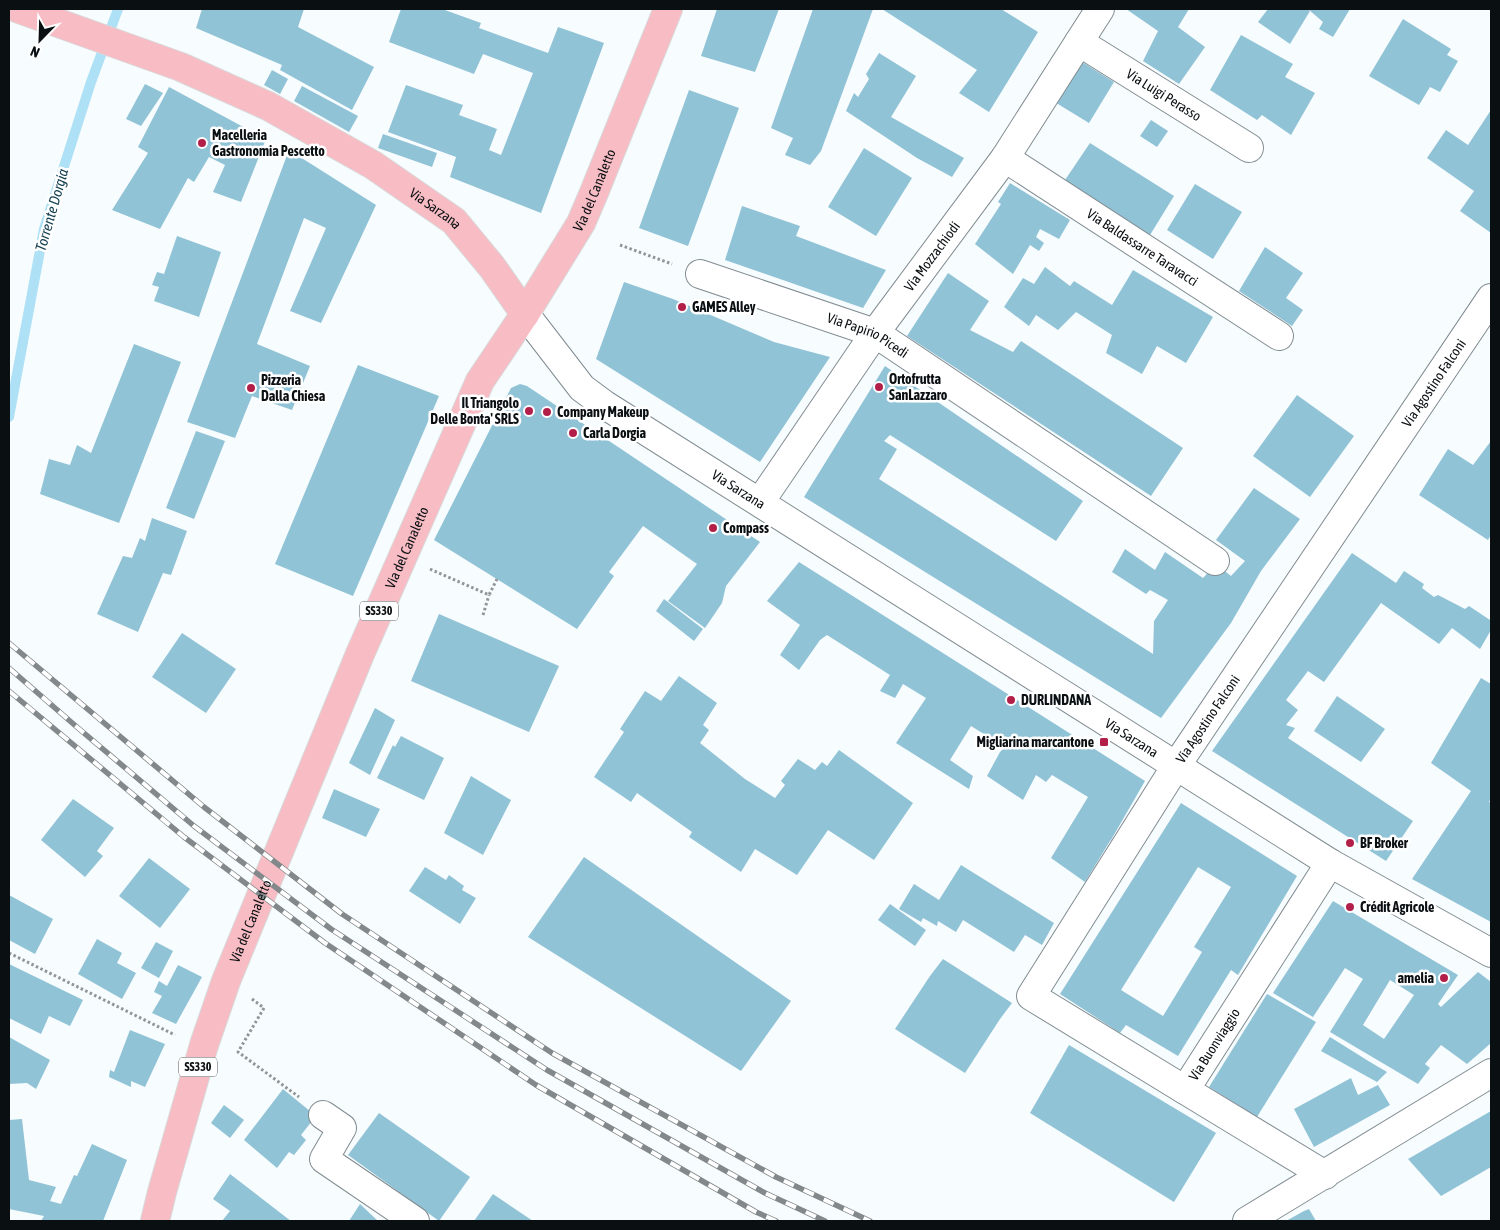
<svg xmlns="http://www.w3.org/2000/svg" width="1500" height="1230" font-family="'Asap Condensed',sans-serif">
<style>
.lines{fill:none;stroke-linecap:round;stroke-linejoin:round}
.stream{stroke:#aee0f6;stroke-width:10}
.building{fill:#91c3d7;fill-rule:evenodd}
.street-casing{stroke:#818c91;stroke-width:30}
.primary-casing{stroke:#d8d9d9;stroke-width:30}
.path{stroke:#909597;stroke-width:3;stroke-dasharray:2.5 2.5;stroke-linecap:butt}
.street{stroke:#fff;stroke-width:28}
.primary{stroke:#f8bcc5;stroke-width:28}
.rail-casing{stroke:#83888a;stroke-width:5.5}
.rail{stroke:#fff;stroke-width:4;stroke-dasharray:11;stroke-linecap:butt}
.poi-dot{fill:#b2204a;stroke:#fff;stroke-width:2}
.labels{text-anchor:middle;stroke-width:5;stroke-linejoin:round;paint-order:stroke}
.shield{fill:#fff;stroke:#545758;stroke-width:1}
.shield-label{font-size:12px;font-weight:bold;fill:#0a0f11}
.street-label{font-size:14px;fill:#0a0f11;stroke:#fff}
.poi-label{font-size:14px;font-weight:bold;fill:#0a0f11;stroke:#fff;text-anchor:start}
.water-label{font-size:15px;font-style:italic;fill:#174252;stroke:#fff}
</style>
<rect width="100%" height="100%" fill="#f7fcfe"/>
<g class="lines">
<path class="stream" d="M 9,417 L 44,229 L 91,82 L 118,9"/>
</g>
<g class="building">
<path d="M 202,9 L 304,9 L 298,27 L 374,67 L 352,110 L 280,70 L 282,65 L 196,28 Z"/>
<path d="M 401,9 L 442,9 L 481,23 L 479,28 L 548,53 L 558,27 L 604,43 L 541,213 L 450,177 L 456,157 L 388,132 L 406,85 L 463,105 L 459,115 L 497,129 L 489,150 L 501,155 L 533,73 L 483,54 L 474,74 L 389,42 Z"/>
<path d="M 717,9 L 779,9 L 755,72 L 701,56 Z"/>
<path d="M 813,9 L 873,9 L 821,151 L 810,165 L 785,155 L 793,138 L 771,128 Z"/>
<path d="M 882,9 L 1001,9 L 1038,32 L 989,112 L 959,93 L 977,70 Z"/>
<path d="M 1126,9 L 1189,9 L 1178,27 L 1205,47 L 1179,84 L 1143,61 L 1158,31 Z"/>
<path d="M 1268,9 L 1307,9 L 1310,11 L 1290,44 L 1258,22 Z"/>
<path d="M 1308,9 L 1350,9 L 1333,37 L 1319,29 L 1323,22 Z"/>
<path d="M 1403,19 L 1451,49 L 1447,55 L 1458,61 L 1440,92 L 1430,87 L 1419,105 L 1369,76 Z"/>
<path d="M 1241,35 L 1293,64 L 1285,77 L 1315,93 L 1291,135 L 1262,115 L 1257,120 L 1210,90 Z"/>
<path d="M 879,53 L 916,76 L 891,117 L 964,158 L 952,177 L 917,158 L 846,111 L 854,93 L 858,97 L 869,79 L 866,74 Z"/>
<path d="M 1079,60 L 1114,82 L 1089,123 L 1053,101 Z"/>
<path d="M 272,70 L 288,79 L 280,94 L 264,85 Z"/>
<path d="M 145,84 L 163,93 L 141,126 L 126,119 Z"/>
<path d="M 302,86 L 358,116 L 349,132 L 294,101 Z"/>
<path d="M 169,87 L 266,139 L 241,202 L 213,192 L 225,165 L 209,157 L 194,182 L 188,178 L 160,229 L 112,210 L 148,153 L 138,147 Z"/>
<path d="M 689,90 L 739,108 L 688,246 L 639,228 Z"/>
<path d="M 1491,110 L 1491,233 L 1460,211 L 1474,191 L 1427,158 L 1446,130 L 1468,145 Z"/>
<path d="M 1151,120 L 1168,131 L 1157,147 L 1140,136 Z"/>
<path d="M 383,134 L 437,153 L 432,167 L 378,148 Z"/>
<path d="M 1090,143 L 1174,196 L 1150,235 L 1065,180 Z"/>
<path d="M 864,148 L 912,178 L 876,236 L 828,207 Z"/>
<path d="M 289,150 L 376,205 L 321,323 L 290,311 L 326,228 L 304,218 L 257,344 L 310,366 L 292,410 L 252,396 L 235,438 L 187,422 Z"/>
<path d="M 1010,183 L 1070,220 L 1059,239 L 1040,229 L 1036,237 L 1044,243 L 1039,251 L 1030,245 L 1013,274 L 975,244 L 1001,204 L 998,202 Z"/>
<path d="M 1195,184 L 1242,212 L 1213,259 L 1167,230 Z"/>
<path d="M 742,206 L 800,226 L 796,236 L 886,270 L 863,308 L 725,260 Z"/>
<path d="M 177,236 L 221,252 L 199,317 L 154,301 L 159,287 L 152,285 L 157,272 L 164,274 Z"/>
<path d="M 1265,247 L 1303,273 L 1286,298 L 1303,310 L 1292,326 L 1239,291 Z"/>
<path d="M 1045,267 L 1070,286 L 1074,281 L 1112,305 L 1133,270 L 1213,317 L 1186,363 L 1157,346 L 1142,374 L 1106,353 L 1112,335 L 1076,312 L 1058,330 L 1036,315 L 1029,326 L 1004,307 L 1023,278 L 1034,284 Z"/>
<path d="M 948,273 L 989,301 L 970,330 L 1013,352 L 1021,341 L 1183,448 L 1151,496 L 907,336 Z"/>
<path d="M 624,282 L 673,299 L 774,342 L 830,357 L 760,462 L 596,359 Z"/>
<path d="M 134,344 L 181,362 L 119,523 L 40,494 L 49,459 L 70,465 L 77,445 L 91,453 Z"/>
<path d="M 358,365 L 439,396 L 353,596 L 275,564 Z"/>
<path d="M 885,366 L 1083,501 L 1056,541 L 890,435 L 884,441 L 897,449 L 879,479 L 1153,654 L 1154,621 L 1168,600 L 1150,590 L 1146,594 L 1112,572 L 1125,549 L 1155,570 L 1165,552 L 1203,578 L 1216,564 L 1231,576 L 1245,561 L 1216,540 L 1254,488 L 1300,519 L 1261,571 L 1231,623 L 1161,718 L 804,497 Z"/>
<path d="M 520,384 L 527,386 L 760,542 L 726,586 L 722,603 L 705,628 L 668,601 L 697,564 L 643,526 L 609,572 L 614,576 L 577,629 L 434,540 L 511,388 Z"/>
<path d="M 1297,395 L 1354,436 L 1310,497 L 1253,456 Z"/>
<path d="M 196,431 L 225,441 L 194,519 L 166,508 Z"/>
<path d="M 1491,441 L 1491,535 L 1488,540 L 1419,495 L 1448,449 L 1473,465 Z"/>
<path d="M 152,518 L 187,531 L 171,575 L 163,573 L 138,632 L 97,614 L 123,556 L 132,558 L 140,538 L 145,541 Z"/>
<path d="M 1352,553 L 1396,583 L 1404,571 L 1424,584 L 1422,588 L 1434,597 L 1438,595 L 1465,609 L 1469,606 L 1490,620 L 1491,618 L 1491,630 L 1480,649 L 1452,628 L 1439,644 L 1381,603 L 1324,682 L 1308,671 L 1286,700 L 1298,710 L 1286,725 L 1295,728 L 1288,738 L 1413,821 L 1386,861 L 1212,751 Z"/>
<path d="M 799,562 L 1145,781 L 1111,840 L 1110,841 L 1085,882 L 1051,858 L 1088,797 L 1052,775 L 1046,782 L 1036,775 L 1023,800 L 987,776 L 1000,752 L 1005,747 L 971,726 L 950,760 L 973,776 L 969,789 L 896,743 L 926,698 L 903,684 L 895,698 L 880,691 L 890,675 L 827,635 L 820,640 L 799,670 L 780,655 L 800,625 L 767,601 Z"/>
<path d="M 664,599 L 703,629 L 694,641 L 656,611 Z"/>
<path d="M 439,614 L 559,666 L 529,732 L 411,681 Z"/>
<path d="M 182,633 L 236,669 L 206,713 L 152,677 Z"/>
<path d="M 679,676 L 717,703 L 703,725 L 709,730 L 700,743 L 745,779 L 775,798 L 785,785 L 781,781 L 798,759 L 815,770 L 822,762 L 827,766 L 839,750 L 913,803 L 874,860 L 828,830 L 797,875 L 755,849 L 741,872 L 689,837 L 692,832 L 637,793 L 631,802 L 594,777 L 624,732 L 620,729 L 645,691 L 661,701 Z"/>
<path d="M 1481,678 L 1491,684 L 1491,798 L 1489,802 L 1491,803 L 1491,922 L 1412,879 L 1471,791 L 1431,763 Z"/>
<path d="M 1337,696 L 1385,729 L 1361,762 L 1314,731 Z"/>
<path d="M 375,708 L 395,720 L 370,775 L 349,763 Z"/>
<path d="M 401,736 L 444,758 L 424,800 L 377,778 L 393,745 L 395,747 Z"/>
<path d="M 471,776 L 511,800 L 483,855 L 444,833 Z"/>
<path d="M 334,789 L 380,809 L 366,837 L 322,818 Z"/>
<path d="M 73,799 L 114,828 L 97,851 L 103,856 L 85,877 L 41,840 Z"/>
<path d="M 1181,803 L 1297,876 L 1238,975 L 1231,970 L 1178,1056 L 1126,1025 L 1120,1033 L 1060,994 ZM 1198,867 L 1231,887 L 1194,947 L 1202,952 L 1163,1016 L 1121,990 Z"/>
<path d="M 584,857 L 791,1001 L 741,1071 L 528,937 Z"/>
<path d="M 149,858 L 190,889 L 160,928 L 119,896 Z"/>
<path d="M 961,865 L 1054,923 L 1042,945 L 1025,935 L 1014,952 L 963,920 L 956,932 L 938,921 L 937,926 L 923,918 L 921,922 L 899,909 L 914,884 L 939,900 Z"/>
<path d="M 425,867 L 446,880 L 449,875 L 464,886 L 462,890 L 476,898 L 460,924 L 409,891 Z"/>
<path d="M 9,895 L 53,919 L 35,954 L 9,940 Z"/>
<path d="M 1333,901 L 1458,975 L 1438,1004 L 1441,1007 L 1478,972 L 1491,982 L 1491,1043 L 1467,1064 L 1441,1045 L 1425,1064 L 1430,1068 L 1418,1084 L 1330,1032 L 1363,979 L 1345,968 L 1313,1017 L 1273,993 ZM 1390,980 L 1414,995 L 1384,1039 L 1363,1025 Z"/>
<path d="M 890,904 L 926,930 L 915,946 L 878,920 Z"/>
<path d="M 97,939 L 122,953 L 117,963 L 136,973 L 122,999 L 78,974 Z"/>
<path d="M 156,942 L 173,951 L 159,978 L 141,968 Z"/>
<path d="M 943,959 L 1012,1003 L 1000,1019 L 965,1073 L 895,1029 L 930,976 Z"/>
<path d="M 9,964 L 83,1000 L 70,1026 L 49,1016 L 41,1034 L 9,1018 Z"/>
<path d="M 178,965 L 202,977 L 176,1024 L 152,1013 L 162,996 L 154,992 L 159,981 L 167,986 Z"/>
<path d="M 1267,994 L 1316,1022 L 1257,1117 L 1209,1087 Z"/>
<path d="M 130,1030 L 165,1044 L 145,1087 L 131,1081 L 131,1087 L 109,1077 L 110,1070 L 114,1072 Z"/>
<path d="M 9,1037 L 50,1060 L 36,1089 L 27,1083 L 9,1084 Z"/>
<path d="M 1330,1037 L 1370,1062 L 1387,1072 L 1377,1082 L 1321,1051 Z"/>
<path d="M 1069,1045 L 1216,1133 L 1174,1202 L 1030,1113 Z"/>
<path d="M 1351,1078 L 1358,1095 L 1378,1085 L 1390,1105 L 1314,1147 L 1294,1109 Z"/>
<path d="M 283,1089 L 316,1116 L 301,1135 L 306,1140 L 294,1155 L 289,1152 L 277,1168 L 244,1140 Z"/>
<path d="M 224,1105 L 244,1120 L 230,1138 L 211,1123 Z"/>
<path d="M 1491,1111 L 1491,1167 L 1441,1196 L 1408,1159 Z"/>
<path d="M 379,1113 L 470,1177 L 439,1221 L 348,1155 Z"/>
<path d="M 22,1119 L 29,1180 L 56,1187 L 50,1201 L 61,1204 L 74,1175 L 77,1176 L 92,1144 L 127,1160 L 103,1221 L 41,1221 L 44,1216 L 9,1209 L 9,1120 Z"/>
<path d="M 230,1174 L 287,1218 L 291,1221 L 222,1221 L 230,1211 L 213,1199 Z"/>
<path d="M 493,1194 L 533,1221 L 474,1221 Z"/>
<path d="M 360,1204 L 378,1221 L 349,1221 Z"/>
<path d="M 1309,1209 L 1316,1221 L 1286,1221 L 1304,1211 Z"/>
</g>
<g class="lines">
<defs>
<g id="street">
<path id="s1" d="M 1079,42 L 1249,148"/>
<path id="s2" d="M 1005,158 L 1279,336"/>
<path id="s3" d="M 700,274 L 875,333 L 1215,561"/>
<path id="s4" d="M 525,314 L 582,388 L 605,405 L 1330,863 L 1491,953"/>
<path id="s5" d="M 760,502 L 875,333 L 1005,158 L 1100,9"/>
<path id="s6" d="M 1185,1090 L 1031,996 L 1176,766 L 1491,298"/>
<path d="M 323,1115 L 342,1128 L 324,1159 L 415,1221"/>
<path id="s7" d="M 1325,1175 L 1185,1090 L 1330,863"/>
<path d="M 1247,1221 L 1491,1073"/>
</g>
<g id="primary">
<path id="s8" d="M 19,9 L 181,67 L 268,106 L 373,165 L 454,221 L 492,267 L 525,314"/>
<path id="s9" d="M 155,1221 L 162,1192 L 204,1045 L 226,981 L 360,654 L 480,381 L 525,314 L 581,223 L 593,195 L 668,9"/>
</g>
</defs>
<use href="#street" class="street-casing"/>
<use href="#primary" class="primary-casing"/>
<g class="path">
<path d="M 620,245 L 672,264"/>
<path d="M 430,569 L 489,595 L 497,579"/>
<path d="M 483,615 L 489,595"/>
<path d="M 9,953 L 175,1035"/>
<path d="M 252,999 L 264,1008 L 238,1052 L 299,1097"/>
</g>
<use href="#street" class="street"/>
<use href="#primary" class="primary"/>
<defs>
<g id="rail">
<path d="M 9,643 L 204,807 L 342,914 L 552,1053 L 776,1177 L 870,1221"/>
<path d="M 9,668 L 78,728 L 194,826 L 331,929 L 547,1070 L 765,1193 L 825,1221"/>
<path d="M 9,691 L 184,837 L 325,943 L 536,1085 L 756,1212 L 776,1221"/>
</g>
</defs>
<use href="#rail" class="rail-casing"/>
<use href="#rail" class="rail"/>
</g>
<g class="poi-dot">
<circle cx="202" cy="143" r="5"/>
<circle cx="682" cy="307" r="5"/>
<circle cx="879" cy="387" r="5"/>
<circle cx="251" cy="388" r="5"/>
<circle cx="529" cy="411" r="5"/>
<circle cx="547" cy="412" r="5"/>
<circle cx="573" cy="433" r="5"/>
<circle cx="713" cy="528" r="5"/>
<circle cx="1011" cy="700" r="5"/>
<rect x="1099" y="737" width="10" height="10" rx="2.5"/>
<circle cx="1350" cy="843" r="5"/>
<circle cx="1350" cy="907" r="5"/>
<circle cx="1444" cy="978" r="5"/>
</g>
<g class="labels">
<g class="shield">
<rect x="360" y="601.5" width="38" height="19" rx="4"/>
<rect x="179" y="1057.5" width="38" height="19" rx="4"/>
</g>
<g class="shield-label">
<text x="379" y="615">SS330</text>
<text x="198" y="1071">SS330</text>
</g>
<g class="street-label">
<text dy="5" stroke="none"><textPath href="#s1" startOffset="100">Via Luigi Perasso</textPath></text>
<text dy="5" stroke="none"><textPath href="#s9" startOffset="1125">Via del Canaletto</textPath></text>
<text dy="5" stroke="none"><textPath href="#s8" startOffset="464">Via Sarzana</textPath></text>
<text dy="5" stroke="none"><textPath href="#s2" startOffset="164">Via Baldassarre Taravacci</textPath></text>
<text dy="5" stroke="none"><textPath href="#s5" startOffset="300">Via Mozzachiodi</textPath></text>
<text dy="5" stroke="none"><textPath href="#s3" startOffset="179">Via Papirio Picedi</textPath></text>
<text dy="5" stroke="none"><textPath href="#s6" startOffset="914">Via Agostino Falconi</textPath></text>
<text dy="5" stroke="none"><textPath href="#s4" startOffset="280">Via Sarzana</textPath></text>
<text dy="5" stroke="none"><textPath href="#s9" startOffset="720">Via del Canaletto</textPath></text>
<text dy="5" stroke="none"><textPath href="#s6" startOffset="509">Via Agostino Falconi</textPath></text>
<text dy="5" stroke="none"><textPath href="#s4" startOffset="745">Via Sarzana</textPath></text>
<text dy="5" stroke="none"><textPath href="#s9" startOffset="315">Via del Canaletto</textPath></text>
<text dy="5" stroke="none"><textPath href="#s7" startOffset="218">Via Buonviaggio</textPath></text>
</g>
<g class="poi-label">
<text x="212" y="140">Macelleria<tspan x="212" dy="16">Gastronomia Pescetto</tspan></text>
<text x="692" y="312">GAMES Alley</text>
<text x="889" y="384">Ortofrutta<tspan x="889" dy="16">SanLazzaro</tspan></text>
<text x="261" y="385">Pizzeria<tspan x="261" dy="16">Dalla Chiesa</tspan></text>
<text x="519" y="408" text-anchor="end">Il Triangolo<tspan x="519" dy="16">Delle Bonta' SRLS</tspan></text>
<text x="557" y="417">Company Makeup</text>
<text x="583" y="438">Carla Dorgia</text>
<text x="723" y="533">Compass</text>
<text x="1021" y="705">DURLINDANA</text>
<text x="1094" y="747" text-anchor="end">Migliarina marcantone</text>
<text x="1360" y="848">BF Broker</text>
<text x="1360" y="912">Crédit Agricole</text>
<text x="1434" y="983" text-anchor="end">amelia</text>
</g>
<g class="water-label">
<text transform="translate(52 210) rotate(-74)" y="5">Torrente Dorgia</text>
</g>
</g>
<rect width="1500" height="1230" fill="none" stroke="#0a0f11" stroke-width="20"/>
<g transform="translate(40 40) rotate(203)" stroke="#ffffff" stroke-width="4" paint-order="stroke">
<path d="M0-4L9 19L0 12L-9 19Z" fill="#0a0f11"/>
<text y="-8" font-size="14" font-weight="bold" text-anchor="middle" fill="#0a0f11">N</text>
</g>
</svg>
